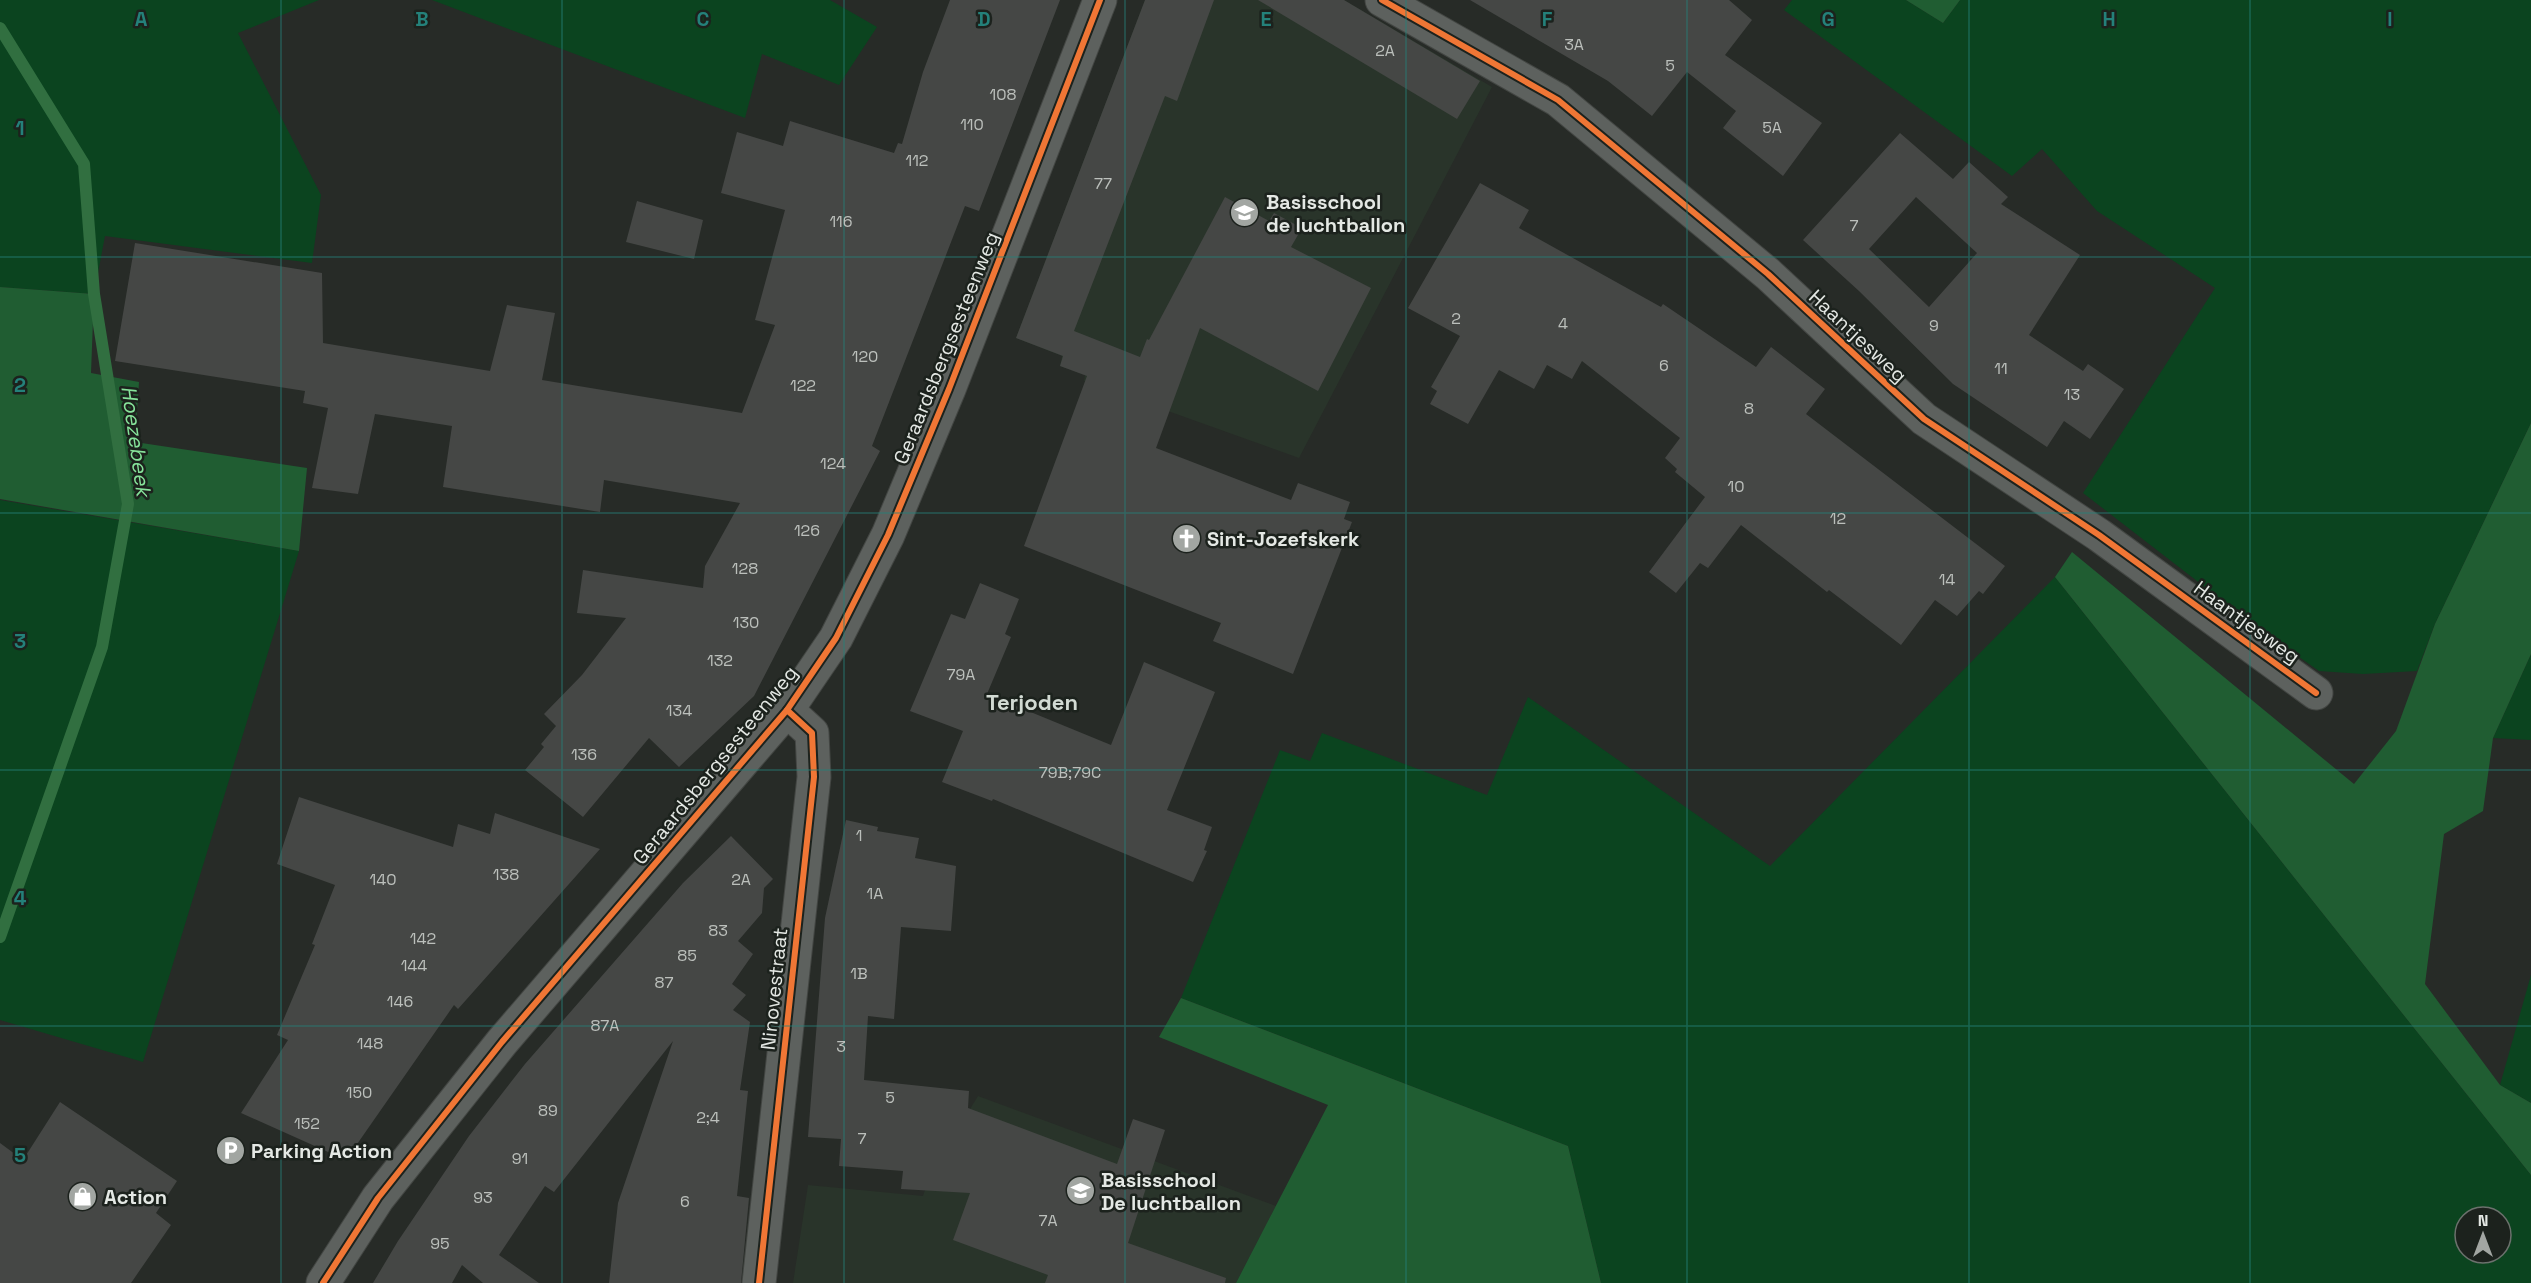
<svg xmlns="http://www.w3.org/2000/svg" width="2531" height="1283" font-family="'Space Grotesk',sans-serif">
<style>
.built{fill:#29342a}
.green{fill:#0b441f;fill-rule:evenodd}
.forest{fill:#205d32}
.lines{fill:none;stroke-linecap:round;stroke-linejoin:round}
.stream{stroke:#316f40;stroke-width:12}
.building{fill:#454745;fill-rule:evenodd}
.minor-casing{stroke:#434643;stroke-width:35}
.secondary-casing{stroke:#434643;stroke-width:35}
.minor{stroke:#5d615e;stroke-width:33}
.secondary{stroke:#5d615e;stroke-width:33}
.cycleway-casing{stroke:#1c221d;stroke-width:10}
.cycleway{stroke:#f07635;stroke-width:6}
.grid{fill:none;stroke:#24817a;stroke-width:1.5;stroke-opacity:0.55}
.labels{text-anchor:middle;stroke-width:5;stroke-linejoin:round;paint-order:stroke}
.number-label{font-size:16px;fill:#bcc0bc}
.poi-label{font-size:20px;font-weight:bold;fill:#e4e8e4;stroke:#1c221d;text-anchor:start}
.street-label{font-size:20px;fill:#e4e8e4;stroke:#1c221d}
.water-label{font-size:21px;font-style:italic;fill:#86e39a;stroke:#1c221d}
.quarter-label{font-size:22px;font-weight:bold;fill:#d2dad3;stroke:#1c221d}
.grid-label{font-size:20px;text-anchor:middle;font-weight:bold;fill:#24817a;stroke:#1c221d;stroke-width:5;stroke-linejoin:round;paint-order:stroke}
</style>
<rect width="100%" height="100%" fill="#272b27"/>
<g class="built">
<path d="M 1145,0 L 1344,0 L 1492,87 L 1299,458 L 1084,381 L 1085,375 L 1060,366 L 1062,356 L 1016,338 Z"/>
<path d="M 978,1096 L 1276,1206 L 1236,1283 L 793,1283 L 808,1185 L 923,1196 L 931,1172 Z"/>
</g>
<g class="green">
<path d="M 0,0 L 319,0 L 238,33 L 321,195 L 312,263 L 105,236 L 94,294 L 0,287 Z"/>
<path d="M 432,0 L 830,0 L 877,27 L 839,85 L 762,54 L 745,118 Z"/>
<path d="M 1792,0 L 1906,0 L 1943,23 L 1960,0 L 2531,0 L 2531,423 L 2435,624 L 2417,671 L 2363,674 L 2319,671 L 2254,625 L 2083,493 L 2215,288 L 2097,211 L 2042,149 L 2012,176 L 1784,10 Z"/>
<path d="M 0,500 L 299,551 L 143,1062 L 0,1020 Z"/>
<path d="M 2055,577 L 2531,1175 L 2531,1283 L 1601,1283 L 1568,1146 L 1181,998 L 1280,750 L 1310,761 L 1322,733 L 1487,795 L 1528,697 L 1770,866 ZM 2465,1217 L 2501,1217 L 2501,1253 L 2465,1253 Z"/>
<path d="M 2531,654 L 2531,740 L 2493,738 Z"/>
<path d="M 2531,975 L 2531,1103 L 2500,1085 Z"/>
</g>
<g class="forest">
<path d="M 1906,0 L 1960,0 L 1943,23 Z"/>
<path d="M 0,287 L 94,294 L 91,373 L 139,382 L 135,442 L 307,468 L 299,551 L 0,499 Z"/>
<path d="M 2531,423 L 2531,654 L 2493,738 L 2483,811 L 2444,834 L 2425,984 L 2500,1085 L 2531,1103 L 2531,1175 L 2055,577 L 2072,552 L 2354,784 L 2396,731 L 2435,624 Z"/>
<path d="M 1181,998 L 1568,1146 L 1601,1283 L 1236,1283 L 1328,1105 L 1159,1037 Z"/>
</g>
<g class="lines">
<path class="stream" d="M 0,28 L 84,164 L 94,294 L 128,504 L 102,647 L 0,937"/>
</g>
<g class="building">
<path d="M 950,0 L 1060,0 L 979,211 L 965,206 L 872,446 L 880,451 L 754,696 L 679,767 L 649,738 L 583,817 L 525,770 L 544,747 L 541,744 L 556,726 L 544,714 L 582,675 L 626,618 L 577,613 L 583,570 L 703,588 L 705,566 L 740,503 L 604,480 L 600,512 L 443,487 L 452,426 L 375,414 L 358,494 L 312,488 L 328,408 L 303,403 L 305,391 L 115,361 L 135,243 L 322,273 L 323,343 L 490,371 L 507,305 L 555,313 L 542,380 L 742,413 L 775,325 L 755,320 L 785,210 L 721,193 L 737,132 L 783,146 L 790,121 L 894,153 L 898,143 L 902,144 L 923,72 Z"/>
<path d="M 1145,0 L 1214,0 L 1177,101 L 1165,96 L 1074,331 L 1140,357 L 1147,339 L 1149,340 L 1225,197 L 1269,221 L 1274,213 L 1302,228 L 1291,247 L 1371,288 L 1318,391 L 1200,328 L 1156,448 L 1291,500 L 1298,483 L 1350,502 L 1344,519 L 1352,522 L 1293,674 L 1213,641 L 1221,623 L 1024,546 L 1087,376 L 1060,366 L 1063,356 L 1016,338 Z"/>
<path d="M 1258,0 L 1344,0 L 1480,81 L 1457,119 Z"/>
<path d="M 1470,0 L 1729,0 L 1752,20 L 1725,55 L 1822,123 L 1783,176 L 1723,128 L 1736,111 L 1687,72 L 1652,116 L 1608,81 Z"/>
<path d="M 1900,133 L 1953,179 L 1969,162 L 2008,197 L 2001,204 L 2080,255 L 2029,335 L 2083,371 L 2088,364 L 2124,389 L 2090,439 L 2064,421 L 2047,447 L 1953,384 L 1859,291 L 1803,240 ZM 1916,197 L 1977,253 L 1929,307 L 1869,249 Z"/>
<path d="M 1480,183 L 1529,210 L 1519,228 L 1661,307 L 1663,304 L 1756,367 L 1771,347 L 1825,389 L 1806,414 L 2005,566 L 1983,594 L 1979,591 L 1957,616 L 1935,600 L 1901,645 L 1829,590 L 1827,592 L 1741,525 L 1708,568 L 1700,563 L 1676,593 L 1649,572 L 1705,497 L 1675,472 L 1677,469 L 1665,458 L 1680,438 L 1582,361 L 1572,379 L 1547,365 L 1534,389 L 1499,370 L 1468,424 L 1430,404 L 1437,391 L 1431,387 L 1460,336 L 1408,308 Z"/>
<path d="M 637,201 L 703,220 L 694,259 L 626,242 Z"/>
<path d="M 980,583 L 1019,599 L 1005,634 L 1011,637 L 987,694 L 1111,745 L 1144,662 L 1215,692 L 1167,810 L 1212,827 L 1204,850 L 1207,851 L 1193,882 L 993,799 L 992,801 L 942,782 L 963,731 L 910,711 L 951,614 L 965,619 Z"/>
<path d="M 299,797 L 453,847 L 458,824 L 490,834 L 495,813 L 600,849 L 458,1009 L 454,1005 L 346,1160 L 241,1113 L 288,1040 L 277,1035 L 315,945 L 312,944 L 335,885 L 277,864 Z"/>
<path d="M 846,820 L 878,827 L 877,831 L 919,838 L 915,858 L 956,866 L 951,931 L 901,927 L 894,1019 L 868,1016 L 864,1080 L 969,1091 L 968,1108 L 1117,1164 L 1133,1119 L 1165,1130 L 1128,1243 L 1226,1278 L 1225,1283 L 1045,1283 L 1048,1275 L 953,1240 L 970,1193 L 901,1189 L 903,1171 L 839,1166 L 841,1139 L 808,1137 L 825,918 Z"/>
<path d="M 731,836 L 773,879 L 764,888 L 762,913 L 738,941 L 753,954 L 732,984 L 746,995 L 733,1010 L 750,1022 L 740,1090 L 748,1091 L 737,1196 L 749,1198 L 741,1283 L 609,1283 L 618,1203 L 673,1041 L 554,1192 L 545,1186 L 499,1255 L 539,1283 L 483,1283 L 462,1265 L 452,1283 L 373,1283 L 398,1241 L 469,1136 L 525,1064 L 683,883 Z"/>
<path d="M 60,1102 L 177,1181 L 156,1213 L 171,1225 L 131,1283 L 0,1283 L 0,1143 L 23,1160 Z"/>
</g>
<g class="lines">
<defs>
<g id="minor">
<path d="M 1382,0 L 1558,100 L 1768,274 L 1924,419 L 2099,535 L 2316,693"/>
<path d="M 759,1283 L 814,777 L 812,733 L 787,710"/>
</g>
<path id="secondary" d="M 323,1283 L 378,1198 L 502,1042 L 787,710 L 836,638 L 888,535 L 949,389 L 1100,0"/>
</defs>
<use href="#minor" class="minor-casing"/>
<use href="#secondary" class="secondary-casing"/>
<use href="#minor" class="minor"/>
<use href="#secondary" class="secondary"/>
<defs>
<g id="cycleway">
<path d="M 1382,0 L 1558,100 L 1768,274 L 1924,419 L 2099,535 L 2316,693"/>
<path d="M 323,1283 L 378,1198 L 502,1042 L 787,710 L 836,638 L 888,535 L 949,389 L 1100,0"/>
<path d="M 759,1283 L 814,777 L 812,733 L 787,710"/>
</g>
</defs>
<use href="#cycleway" class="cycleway-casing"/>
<use href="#cycleway" class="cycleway"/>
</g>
<path class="grid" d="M 281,0 L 281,1283M 562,0 L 562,1283M 844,0 L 844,1283M 1125,0 L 1125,1283M 1406,0 L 1406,1283M 1687,0 L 1687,1283M 1969,0 L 1969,1283M 2250,0 L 2250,1283M 0,257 L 2531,257M 0,513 L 2531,513M 0,770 L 2531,770M 0,1026 L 2531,1026"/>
<defs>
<symbol id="school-disc" viewBox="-11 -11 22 22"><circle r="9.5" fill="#a2a6a2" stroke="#1c221d"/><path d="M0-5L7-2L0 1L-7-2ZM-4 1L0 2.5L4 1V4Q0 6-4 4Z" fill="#fff"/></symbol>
<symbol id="church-disc" viewBox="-11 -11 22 22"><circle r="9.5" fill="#a2a6a2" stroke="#1c221d"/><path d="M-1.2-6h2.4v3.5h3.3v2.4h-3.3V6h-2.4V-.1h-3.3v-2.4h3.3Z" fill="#fff"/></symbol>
<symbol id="parking-disc" viewBox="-11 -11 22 22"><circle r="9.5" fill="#a2a6a2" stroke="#1c221d"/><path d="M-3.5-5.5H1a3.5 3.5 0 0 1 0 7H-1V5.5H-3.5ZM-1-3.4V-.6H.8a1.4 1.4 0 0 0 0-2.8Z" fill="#fff"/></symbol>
<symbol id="shop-disc" viewBox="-11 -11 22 22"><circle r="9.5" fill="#a2a6a2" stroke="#1c221d"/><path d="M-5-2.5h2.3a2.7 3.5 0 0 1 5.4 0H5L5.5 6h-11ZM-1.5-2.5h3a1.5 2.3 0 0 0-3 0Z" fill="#fff"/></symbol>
</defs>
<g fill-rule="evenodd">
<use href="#school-disc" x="1228" y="196" width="33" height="33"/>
<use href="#church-disc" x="1170" y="522" width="33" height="33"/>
<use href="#parking-disc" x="214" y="1134" width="33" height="33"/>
<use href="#school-disc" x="1064" y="1174" width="33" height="33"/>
<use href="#shop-disc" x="66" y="1180" width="33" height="33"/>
</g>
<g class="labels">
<g class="number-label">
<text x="1574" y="50">3A</text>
<text x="1385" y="56">2A</text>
<text x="1670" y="71">5</text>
<text x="1003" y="100">108</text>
<text x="972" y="130">110</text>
<text x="1772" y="133">5A</text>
<text x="917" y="166">112</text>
<text x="1103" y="189">77</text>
<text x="841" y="227">116</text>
<text x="1854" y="231">7</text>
<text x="1456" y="324">2</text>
<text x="1563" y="329">4</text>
<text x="1934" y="331">9</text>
<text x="865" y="362">120</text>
<text x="1664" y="371">6</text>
<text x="2001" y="374">11</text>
<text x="803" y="391">122</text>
<text x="2072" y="400">13</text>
<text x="1749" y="414">8</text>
<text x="833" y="469">124</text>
<text x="1736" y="492">10</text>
<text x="1838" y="524">12</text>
<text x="807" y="536">126</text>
<text x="745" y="574">128</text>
<text x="1947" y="585">14</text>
<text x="746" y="628">130</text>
<text x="720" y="666">132</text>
<text x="961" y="680">79A</text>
<text x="679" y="716">134</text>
<text x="584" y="760">136</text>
<text x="1070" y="778">79B;79C</text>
<text x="859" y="841">1</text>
<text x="506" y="880">138</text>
<text x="383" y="885">140</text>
<text x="741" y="885">2A</text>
<text x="875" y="899">1A</text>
<text x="718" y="936">83</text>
<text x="423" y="944">142</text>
<text x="687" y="961">85</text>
<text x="414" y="971">144</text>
<text x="859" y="979">1B</text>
<text x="664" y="988">87</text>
<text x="400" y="1007">146</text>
<text x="605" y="1031">87A</text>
<text x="370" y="1049">148</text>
<text x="841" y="1052">3</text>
<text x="359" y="1098">150</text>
<text x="890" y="1103">5</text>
<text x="548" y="1116">89</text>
<text x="708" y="1123">2;4</text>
<text x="307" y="1129">152</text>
<text x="862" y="1144">7</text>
<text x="520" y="1164">91</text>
<text x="483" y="1203">93</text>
<text x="685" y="1207">6</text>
<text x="1048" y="1226">7A</text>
<text x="440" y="1249">95</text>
</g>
<g class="poi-label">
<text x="1266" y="209">Basisschool<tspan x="1266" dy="23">de luchtballon</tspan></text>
<text x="1207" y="546">Sint-Jozefskerk</text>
<text x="251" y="1158">Parking Action</text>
<text x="1101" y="1187">Basisschool<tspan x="1101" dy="23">De luchtballon</tspan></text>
<text x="104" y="1204">Action</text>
</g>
<g class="street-label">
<text transform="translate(1858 336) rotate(43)" y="7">Haantjesweg</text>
<text transform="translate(946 348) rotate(-68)" y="7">Geraardsbergsesteenweg</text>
<text transform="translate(2247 622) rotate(36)" y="7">Haantjesweg</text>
<text transform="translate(715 765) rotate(-51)" y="7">Geraardsbergsesteenweg</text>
<text transform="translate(774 989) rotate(-84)" y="7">Ninovestraat</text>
</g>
<g class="water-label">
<text transform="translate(136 441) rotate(82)" y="7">Hoezebeek</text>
</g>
<g class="quarter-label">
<text x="1032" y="710">Terjoden</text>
</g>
</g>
<g class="grid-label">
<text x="141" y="26">A</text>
<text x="422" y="26">B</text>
<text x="703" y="26">C</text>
<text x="984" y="26">D</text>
<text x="1266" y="26">E</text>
<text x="1547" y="26">F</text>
<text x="1828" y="26">G</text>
<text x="2109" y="26">H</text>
<text x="2390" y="26">I</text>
<text x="20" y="135">1</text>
<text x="20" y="392">2</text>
<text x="20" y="648">3</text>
<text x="20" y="905">4</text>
<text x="20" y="1162">5</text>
</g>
<g transform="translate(2483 1235)"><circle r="28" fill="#1c221d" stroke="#6c716d" stroke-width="1.5"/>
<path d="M0-4.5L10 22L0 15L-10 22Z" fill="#a2a6a2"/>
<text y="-9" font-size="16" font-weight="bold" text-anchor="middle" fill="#e4e8e4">N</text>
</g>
</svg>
